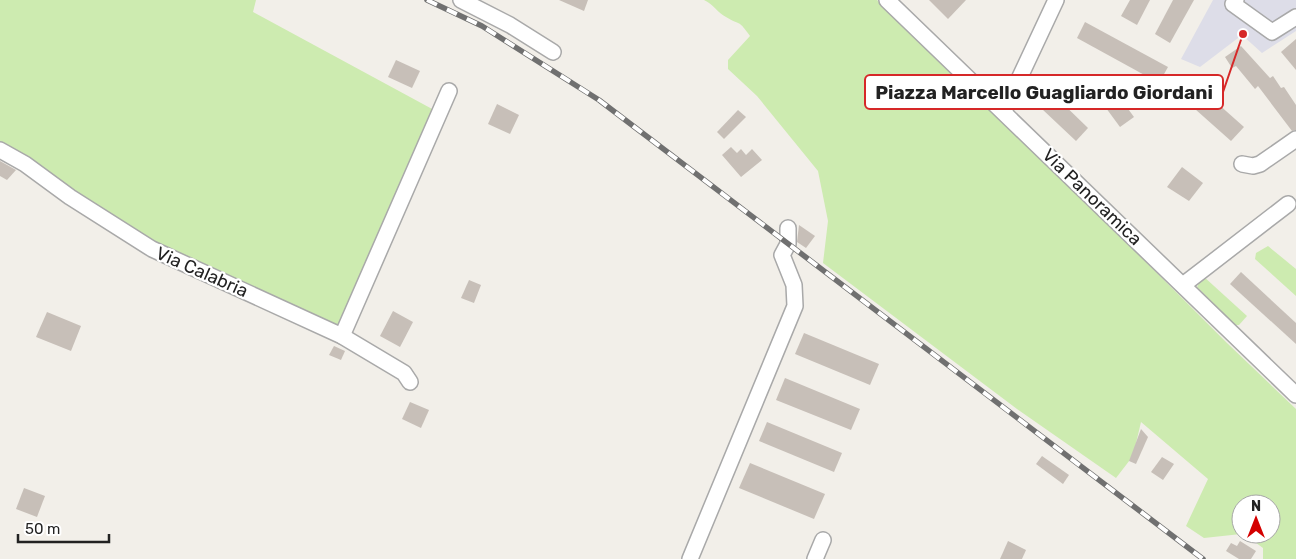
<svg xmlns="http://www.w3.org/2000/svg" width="1296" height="559" font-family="Rubik,sans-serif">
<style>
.grass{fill:#cdebb0}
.plaza{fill:#dddde8}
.building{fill:#c7bfb8}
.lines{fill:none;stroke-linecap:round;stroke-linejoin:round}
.minor-casing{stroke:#a9a9a9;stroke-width:18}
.minor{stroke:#fff;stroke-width:15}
.rail-casing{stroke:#707070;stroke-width:5.5}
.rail{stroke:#fff;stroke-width:4;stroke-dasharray:11;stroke-linecap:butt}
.labels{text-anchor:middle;stroke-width:4.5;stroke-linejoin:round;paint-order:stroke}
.street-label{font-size:18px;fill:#222;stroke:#fff}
.leader{fill:none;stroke:#d62828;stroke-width:2}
.callout-dot{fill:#d62828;stroke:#fff;stroke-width:2}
.callout{fill:#fff;stroke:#d62828;stroke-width:2}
.callout-label{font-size:19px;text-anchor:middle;font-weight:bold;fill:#222}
</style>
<rect width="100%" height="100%" fill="#f2efe9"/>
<g class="grass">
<path d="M 0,0 L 256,0 L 253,12 L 434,110 L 338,327 L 157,248 L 0,145 Z"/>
<path d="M 704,0 L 877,0 L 1016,132 L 1227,343 L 1296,409 L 1296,559 L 1263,559 L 1263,548 L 1244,534 L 1271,534 L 1271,504 L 1241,504 L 1241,534 L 1204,538 L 1186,526 L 1208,479 L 1141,422 L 1133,456 L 1116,478 L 1017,409 L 823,263 L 828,221 L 818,171 L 757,96 L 728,69 L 728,60 L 750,36 C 738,19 741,26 726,17 C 718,13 713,4 704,0 Z"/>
<path d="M 1268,246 L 1296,269 L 1296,296 L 1255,259 L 1256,253 Z"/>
<path d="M 1203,276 L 1247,316 L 1239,325 L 1235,325 L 1197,287 Z"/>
</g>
<path class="plaza" d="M 1213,0 L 1296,0 L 1296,31 L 1262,53 L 1242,35 L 1200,67 L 1181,59 Z"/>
<g class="building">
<path d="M 559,0 L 588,0 L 584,11 Z"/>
<path d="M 929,0 L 966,0 L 948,19 Z"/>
<path d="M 1130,0 L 1150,0 L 1137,25 L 1121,16 Z"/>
<path d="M 1173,0 L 1194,0 L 1170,43 L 1155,34 Z"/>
<path d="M 1085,22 L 1168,67 L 1159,83 L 1077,38 Z"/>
<path d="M 1296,39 L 1296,70 L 1281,52 Z"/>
<path d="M 1241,46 L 1270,78 L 1273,76 L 1281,88 L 1284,87 L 1296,105 L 1296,130 L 1292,131 L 1258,86 L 1255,89 L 1236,66 L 1232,68 L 1225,57 Z"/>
<path d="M 396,60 L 420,71 L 412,88 L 388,77 Z"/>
<path d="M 1106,79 L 1134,117 L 1120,127 L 1092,89 Z"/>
<path d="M 1190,79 L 1244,127 L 1231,141 L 1177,93 Z"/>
<path d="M 1055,96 L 1088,128 L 1076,141 L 1042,109 Z"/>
<path d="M 497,104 L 519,115 L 510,134 L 488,124 Z"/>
<path d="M 738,110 L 746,117 L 724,139 L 717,132 Z"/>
<path d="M 731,147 L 737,153 L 741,149 L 746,155 L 752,149 L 762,160 L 741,177 L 722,155 Z"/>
<path d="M 0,161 L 16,170 L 7,180 L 0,176 Z"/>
<path d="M 1182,167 L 1203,183 L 1189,201 L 1167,187 Z"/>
<path d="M 799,225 L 815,236 L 806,248 L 797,242 Z"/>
<path d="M 1241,272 L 1296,323 L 1296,344 L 1230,284 Z"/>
<path d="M 469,280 L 481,285 L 474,303 L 461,298 Z"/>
<path d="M 393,311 L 413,322 L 400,347 L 380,336 Z"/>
<path d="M 47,312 L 81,326 L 71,351 L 36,337 Z"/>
<path d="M 804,333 L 879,364 L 870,385 L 795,354 Z"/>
<path d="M 334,346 L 345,351 L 341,360 L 329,355 Z"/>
<path d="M 785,378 L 860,409 L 851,430 L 776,400 Z"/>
<path d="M 410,402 L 429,410 L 421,428 L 402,419 Z"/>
<path d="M 767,422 L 842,453 L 834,472 L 759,441 Z"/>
<path d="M 1141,429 L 1148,437 L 1136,464 L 1129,461 Z"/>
<path d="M 1042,456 L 1069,475 L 1063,484 L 1036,464 Z"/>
<path d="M 1162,457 L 1174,464 L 1163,480 L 1151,472 Z"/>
<path d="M 750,463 L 825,494 L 814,519 L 739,488 Z"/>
<path d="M 24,488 L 45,496 L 37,517 L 16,509 Z"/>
<path d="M 1008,541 L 1026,550 L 1022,559 L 1000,559 Z"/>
<path d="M 1240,541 L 1256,551 L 1251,559 L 1239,559 L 1226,551 L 1231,543 L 1237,546 Z"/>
</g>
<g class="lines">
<defs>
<g id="minor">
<path d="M 461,0 L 510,25 L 553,52"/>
<path d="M 887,0 L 1296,395"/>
<path d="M 1236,0 L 1233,4 L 1272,32 L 1296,17"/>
<path d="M 1004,111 L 1056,0"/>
<path d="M 0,150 L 25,164 L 70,197 L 152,249 L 342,336 L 404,373 L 410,382"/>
<path d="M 1242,164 L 1253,166 L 1260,164 L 1296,139"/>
<path d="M 1183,285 L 1288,204"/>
<path d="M 342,336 L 449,91"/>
<path d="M 690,559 L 795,306 L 794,285 L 782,255 L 788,244 L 788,228"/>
<path d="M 815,559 L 823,540"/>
</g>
</defs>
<use href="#minor" class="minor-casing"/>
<use href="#minor" class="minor"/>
<defs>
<path id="rail" d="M 427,0 L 482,26 L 599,100 L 1203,559"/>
</defs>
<use href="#rail" class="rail-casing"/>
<use href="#rail" class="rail"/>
</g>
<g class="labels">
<g class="street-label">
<text transform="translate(1092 197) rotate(44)" y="6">Via Panoramica</text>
<text transform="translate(202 272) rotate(24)" y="6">Via Calabria</text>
</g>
</g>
<path class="leader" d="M1243 34L1223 92"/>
<circle class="callout-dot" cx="1243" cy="34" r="5"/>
<rect class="callout" x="865" y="75" width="358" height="34" rx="5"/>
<g class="callout-label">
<text x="1044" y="99">Piazza Marcello Guagliardo Giordani</text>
</g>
<g transform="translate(1256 519)"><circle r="24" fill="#ffffff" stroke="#a7a7a7"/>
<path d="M0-4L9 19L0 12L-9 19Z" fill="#d40000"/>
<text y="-8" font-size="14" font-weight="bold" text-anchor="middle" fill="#222222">N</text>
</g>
<path d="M18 534v8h91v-8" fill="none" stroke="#222222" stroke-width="2.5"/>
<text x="25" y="534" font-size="15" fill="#222222" stroke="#ffffff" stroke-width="4" paint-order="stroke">50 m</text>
</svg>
